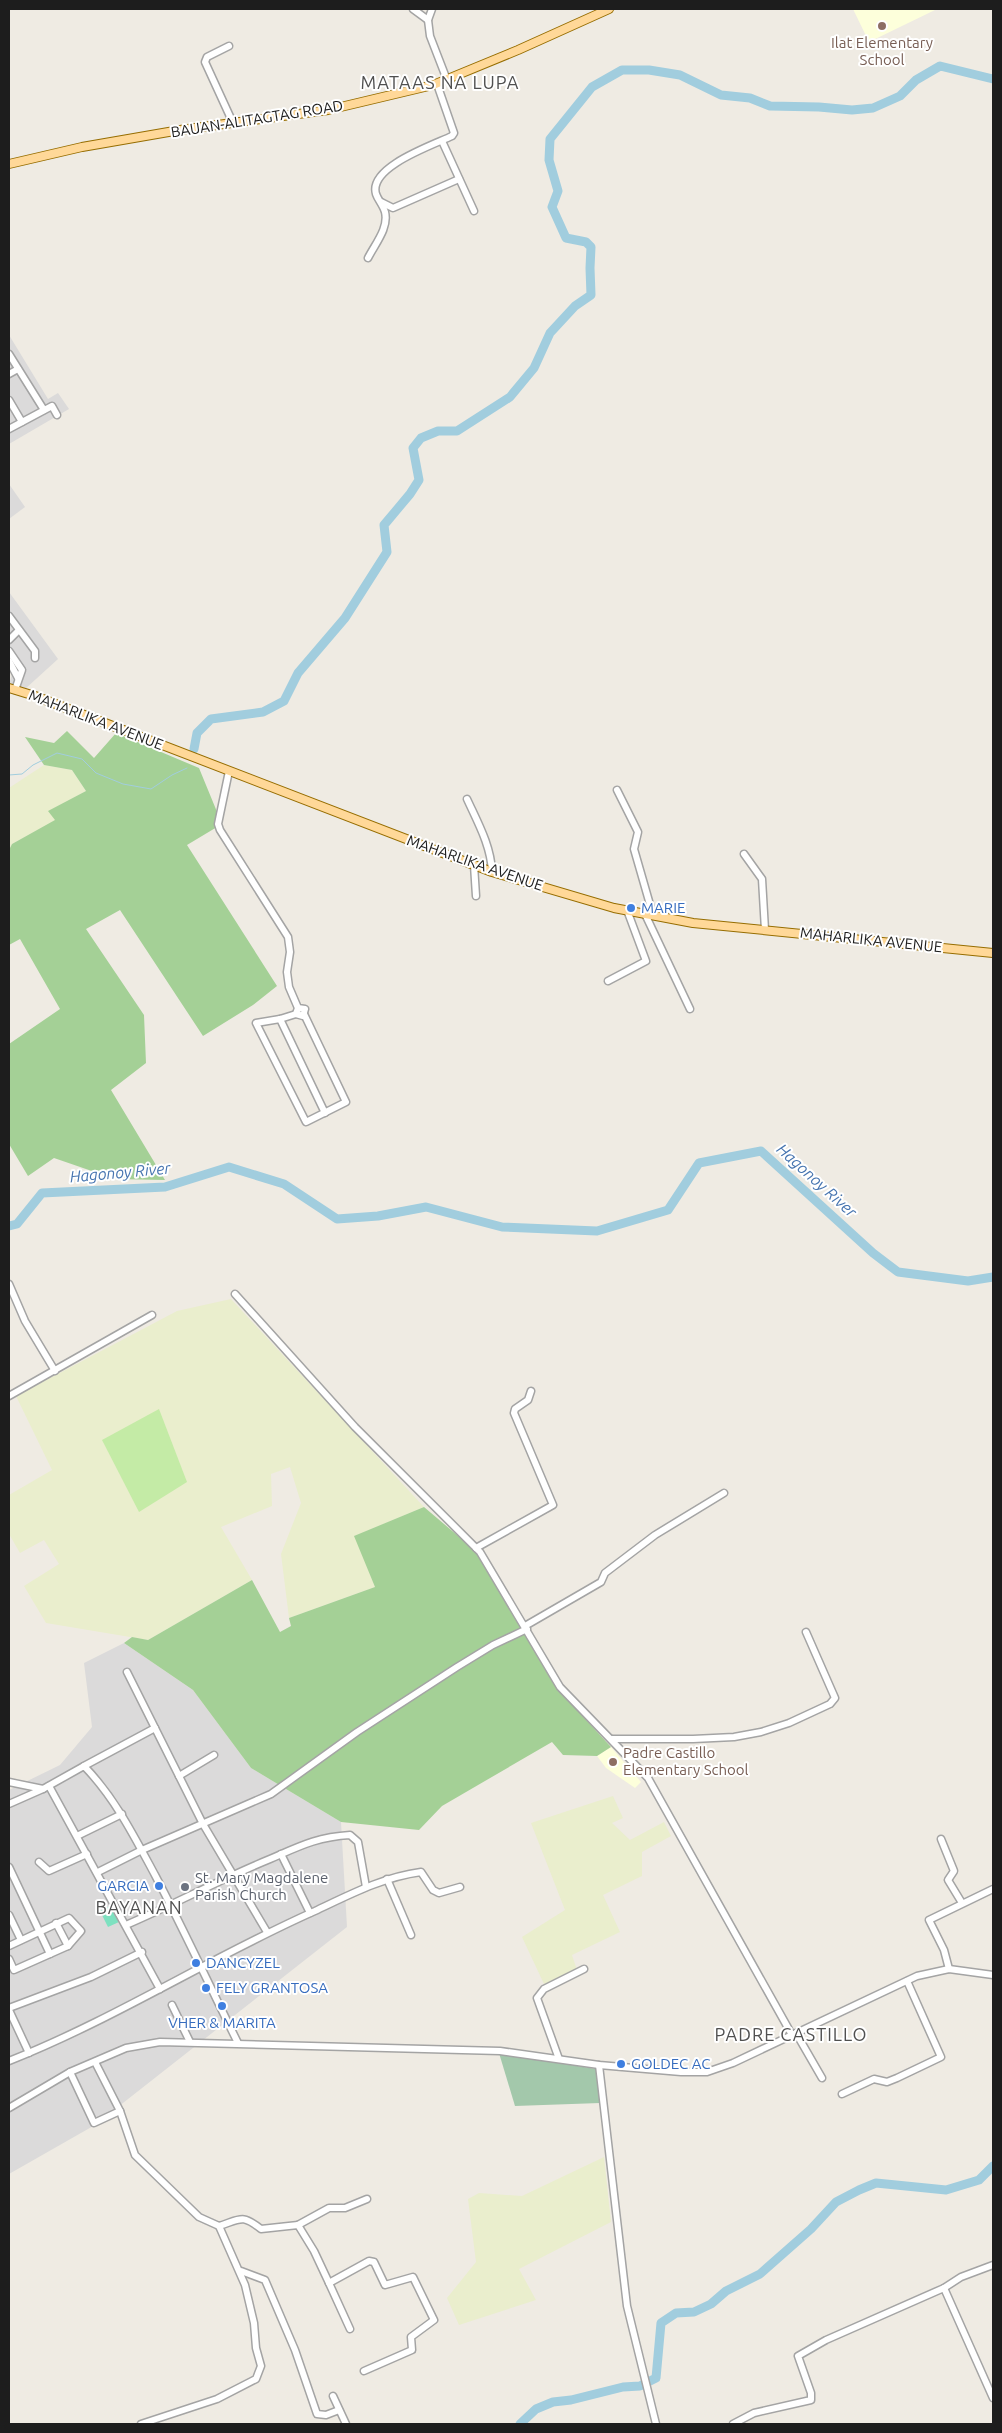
<svg xmlns="http://www.w3.org/2000/svg" width="1002" height="2433" font-family="Ubuntu,sans-serif">
<style>
.residential{fill:#dbdada}
.education{fill:#fdffdb}
.farmland{fill:#eaeecd}
.grass{fill:#c4eba6}
.forest{fill:#a4d096}
.cemetery{fill:#a3c8ab}
.pitch{fill:#7ee1c0}
.lines{fill:none;stroke-linecap:round;stroke-linejoin:round}
.stream{stroke:#a1cdde;stroke-width:1}
.river{stroke:#a1cdde;stroke-width:9}
.minor-casing{stroke:#a4a4a4;stroke-width:9}
.major-casing{stroke:#966d00;stroke-width:10}
.minor{stroke:#fff;stroke-width:6}
.major{stroke:#ffd898;stroke-width:8}
.education-dot{fill:#8d6e63;stroke:#fff;stroke-width:2}
.shop-dot{fill:#3f7fe0;stroke:#fff;stroke-width:2}
.worship-dot{fill:#6b7280;stroke:#fff;stroke-width:2}
.labels{text-anchor:middle;stroke-width:4;stroke-linejoin:round;paint-order:stroke}
.education-label{font-size:15px;fill:#785e54;stroke:#fff}
.street-label{font-size:15px;fill:#1d1d1d;stroke:#fff}
.shop-label{font-size:15px;fill:#366cbe;stroke:#fff;text-anchor:start}
.worship-label{font-size:15px;fill:#5b616d;stroke:#fff;text-anchor:start}
.water-label{font-size:16px;font-style:italic;fill:#4775b0;stroke:#fff}
.quarter-label{font-size:18px;letter-spacing:1px;fill:#505050;stroke:#fff}
</style>
<rect width="100%" height="100%" fill="#efebe3"/>
<g class="residential">
<path d="M 9,335 L 48,399 L 58,393 L 69,409 L 9,444 Z"/>
<path d="M 9,484 L 25,507 L 9,519 Z"/>
<path d="M 9,592 L 58,659 L 25,689 L 9,685 L 12,674 L 9,666 Z"/>
<path d="M 124,1643 L 193,1690 L 251,1768 L 341,1822 L 347,1927 L 95,2125 L 9,2174 L 9,1790 L 60,1765 L 92,1727 L 84,1663 Z"/>
</g>
<g class="education">
<path d="M 853,9 L 935,9 L 935,10 L 869,42 Z"/>
<path d="M 611,1747 L 641,1782 L 635,1788 L 606,1768 L 597,1756 Z"/>
</g>
<g class="farmland">
<path d="M 44,765 L 72,770 L 86,791 L 49,811 L 56,820 L 12,844 L 9,850 L 9,788 Z"/>
<path d="M 231,1299 L 424,1507 L 355,1536 L 375,1587 L 289,1618 L 281,1554 L 301,1503 L 290,1467 L 271,1474 L 272,1506 L 221,1527 L 252,1580 L 148,1640 L 46,1623 L 24,1586 L 59,1564 L 44,1540 L 20,1553 L 9,1534 L 9,1495 L 52,1470 L 16,1396 L 177,1311 Z"/>
<path d="M 613,1796 L 623,1818 L 612,1823 L 630,1840 L 664,1822 L 671,1836 L 642,1852 L 642,1876 L 603,1895 L 620,1932 L 572,1955 L 577,1970 L 544,1984 L 522,1937 L 565,1910 L 531,1823 Z"/>
<path d="M 604,2157 L 611,2222 L 519,2269 L 536,2300 L 459,2325 L 447,2298 L 476,2262 L 468,2199 L 479,2193 L 522,2196 Z"/>
</g>
<path class="grass" d="M 159,1409 L 187,1482 L 139,1512 L 102,1440 Z"/>
<g class="forest">
<path d="M 67,731 L 94,758 L 116,733 L 199,768 L 222,824 L 187,845 L 277,986 L 253,1005 L 203,1036 L 120,910 L 86,929 L 144,1015 L 146,1063 L 111,1090 L 165,1180 L 115,1179 L 54,1158 L 28,1176 L 9,1144 L 9,1044 L 60,1009 L 20,939 L 9,945 L 9,850 L 12,844 L 55,820 L 48,811 L 86,791 L 72,770 L 44,765 L 25,737 L 54,743 Z"/>
<path d="M 424,1507 L 477,1552 L 556,1687 L 611,1747 L 597,1756 L 563,1755 L 552,1742 L 442,1806 L 419,1830 L 341,1822 L 251,1768 L 193,1690 L 124,1643 L 132,1637 L 148,1640 L 252,1580 L 280,1632 L 291,1626 L 289,1618 L 375,1587 L 354,1536 Z"/>
</g>
<path class="cemetery" d="M 499,2053 L 596,2069 L 600,2103 L 515,2106 Z"/>
<path class="pitch" d="M 110,1906 L 119,1922 L 108,1927 L 100,1911 Z"/>
<g class="lines">
<path class="stream" d="M 9,775 L 22,774 L 33,765 L 57,753 L 82,759 L 96,773 L 123,784 L 151,789 L 172,775 L 187,768"/>
<g class="river">
<path d="M 194,749 L 197,733 L 211,719 L 263,712 L 284,701 L 298,673 L 345,618 L 387,552 L 384,525 L 410,494 L 419,480 L 413,448 L 421,438 L 438,431 L 457,431 L 510,397 L 534,368 L 550,333 L 575,306 L 591,295 L 590,268 L 591,247 L 586,242 L 566,238 L 552,207 L 558,191 L 549,160 L 550,139 L 592,87 L 622,70 L 649,70 L 680,75 L 721,95 L 750,98 L 770,106 L 819,107 L 852,110 L 873,108 L 900,96 L 916,80 L 940,66 L 993,79"/>
<path d="M 9,1226 L 17,1224 L 42,1193 L 165,1187 L 229,1167 L 284,1184 L 337,1219 L 378,1216 L 426,1207 L 502,1227 L 597,1231 L 668,1210 L 699,1163 L 761,1151 L 873,1253 L 898,1272 L 968,1281 L 993,1277"/>
<path d="M 520,2424 L 536,2409 L 553,2402 L 571,2400 L 623,2387 L 640,2386 L 656,2378 L 661,2323 L 676,2313 L 694,2312 L 711,2304 L 726,2291 L 760,2274 L 811,2229 L 836,2202 L 859,2190 L 876,2183 L 946,2190 L 979,2180 L 993,2166"/>
</g>
<defs>
<g id="minor">
<path d="M 413,9 L 428,20"/>
<path d="M 432,9 L 428,20 L 430,36 L 447,80"/>
<path d="M 229,46 L 207,57 L 205,62 L 233,123"/>
<path d="M 442,141 L 474,211"/>
<path d="M 381,202 L 393,208 L 459,179"/>
<path d="M 368,258 C 375,244 389,228 385,212 C 383,205 378,200 376,194 C 368,167 433,145 452,136 L 454,133 L 437,84"/>
<path d="M 9,354 L 44,410"/>
<path d="M 9,374 L 18,369"/>
<path d="M 9,400 L 22,422"/>
<path d="M 9,429 L 52,406 L 57,415"/>
<path d="M 9,616 L 35,651 L 35,658"/>
<path d="M 9,640 L 19,630"/>
<path d="M 9,651 L 22,670 L 15,690"/>
<path d="M 9,661 L 18,678"/>
<path d="M 229,771 L 218,824 L 220,830 L 288,937 L 290,952 L 287,972 L 289,987 L 298,1008 L 296,1014 L 303,1016 L 305,1009 L 298,1008"/>
<path d="M 617,790 L 638,832 L 634,849 L 653,915"/>
<path d="M 467,799 C 478,823 491,846 492,872"/>
<path d="M 744,854 L 762,879 L 765,930"/>
<path d="M 474,865 L 476,896"/>
<path d="M 645,914 L 690,1009"/>
<path d="M 608,981 L 646,961 L 627,910"/>
<path d="M 296,1014 L 280,1019 L 256,1023 L 306,1122 L 346,1102 L 304,1014"/>
<path d="M 280,1019 L 325,1113"/>
<path d="M 9,1284 L 25,1321 L 55,1371"/>
<path d="M 235,1294 L 355,1427 L 480,1552 L 560,1687 L 648,1778 L 792,2035"/>
<path d="M 9,1396 L 152,1315"/>
<path d="M 476,1548 L 553,1505 L 514,1413 L 515,1409 L 528,1400 L 531,1391"/>
<path d="M 525,1626 L 601,1582 L 605,1573 L 655,1535 L 724,1493"/>
<path d="M 127,1672 L 203,1824 L 267,1932"/>
<path d="M 612,1739 L 693,1739 L 734,1737 L 761,1732 L 789,1723 L 830,1704 L 835,1698 L 806,1632"/>
<path d="M 84,1766 L 155,1728"/>
<path d="M 179,1776 L 214,1755"/>
<path d="M 9,1782 L 43,1789 L 84,1766 C 115,1798 134,1836 155,1875 C 184,1930 210,1987 238,2043"/>
<path d="M 49,1786 L 160,1989"/>
<path d="M 9,1804 L 43,1789"/>
<path d="M 77,1836 L 122,1814"/>
<path d="M 941,1839 L 954,1871 L 948,1880 L 962,1903"/>
<path d="M 281,1854 L 310,1913"/>
<path d="M 39,1862 L 49,1871 L 87,1854"/>
<path d="M 9,1867 L 50,1954"/>
<path d="M 98,1872 L 142,1850 L 271,1794 L 357,1732 L 457,1667 L 493,1645 L 527,1629"/>
<path d="M 387,1879 L 411,1935"/>
<path d="M 9,1915 L 21,1940"/>
<path d="M 56,1923 L 68,1946"/>
<path d="M 126,1925 C 175,1904 221,1879 270,1859 C 300,1846 317,1837 350,1835 L 358,1842 L 366,1887"/>
<path d="M 9,1946 L 69,1918 L 81,1931 L 68,1946 L 14,1970 L 9,1959"/>
<path d="M 949,1969 L 944,1950 L 929,1920 L 993,1889"/>
<path d="M 172,2005 L 190,2042"/>
<path d="M 9,2008 L 91,1977 L 142,1952"/>
<path d="M 9,2010 L 29,2053"/>
<path d="M 796,2033 L 822,2078"/>
<path d="M 559,2059 L 537,1998 L 544,1989 L 584,1969"/>
<path d="M 9,2061 C 115,2019 211,1957 315,1911 C 349,1895 383,1877 421,1872 L 433,1890 L 439,1893 L 460,1887"/>
<path d="M 95,2062 L 120,2111 L 135,2155 L 199,2217 L 219,2226 C 241,2219 242,2214 261,2229 L 298,2225 L 314,2251 L 329,2283 L 369,2261 L 374,2262 L 385,2285 L 413,2277 L 434,2320 L 411,2337 L 412,2350 L 364,2371"/>
<path d="M 599,2065 L 627,2306 L 656,2424"/>
<path d="M 70,2072 L 94,2123 L 120,2111"/>
<path d="M 842,2094 L 874,2079 L 887,2082 L 897,2078 L 941,2057 L 907,1981"/>
<path d="M 9,2108 L 70,2072 L 126,2048 L 160,2042 L 500,2051 L 599,2065 L 681,2072 L 707,2072 L 733,2063 L 917,1976 L 949,1969 L 993,1975"/>
<path d="M 298,2225 L 329,2208 L 345,2208 L 367,2199"/>
<path d="M 241,2271 L 265,2280 L 295,2350 L 317,2414 L 326,2415 L 339,2410"/>
<path d="M 329,2283 L 350,2329"/>
<path d="M 944,2288 L 961,2277 L 993,2265"/>
<path d="M 333,2396 L 346,2424"/>
<path d="M 141,2424 L 217,2399 L 256,2379 L 261,2366 L 256,2348 L 254,2323 L 245,2285 L 219,2226"/>
<path d="M 733,2424 L 754,2413 L 811,2400 L 811,2393 L 798,2356 L 826,2340 L 944,2288 L 993,2398"/>
</g>
<g id="major">
<path d="M 9,164 L 82,147 L 180,130 L 328,110 L 433,85 L 518,50 L 609,9"/>
<path d="M 9,688 L 35,696 L 492,872 L 614,908 L 693,923 L 993,953"/>
</g>
</defs>
<use href="#minor" class="minor-casing"/>
<use href="#major" class="major-casing"/>
<use href="#minor" class="minor"/>
<use href="#major" class="major"/>
</g>
<g class="education-dot">
<circle cx="882" cy="26" r="5"/>
<circle cx="613" cy="1762" r="5"/>
</g>
<g class="shop-dot">
<circle cx="631" cy="908" r="5"/>
<circle cx="159" cy="1886" r="5"/>
<circle cx="196" cy="1963" r="5"/>
<circle cx="206" cy="1988" r="5"/>
<circle cx="222" cy="2006" r="5"/>
<circle cx="621" cy="2064" r="5"/>
</g>
<circle class="worship-dot" cx="185" cy="1887" r="5"/>
<g class="labels">
<g class="education-label">
<text x="882" y="48">Ilat Elementary<tspan x="882" dy="17">School</tspan></text>
<text x="623" y="1758" text-anchor="start">Padre Castillo<tspan x="623" dy="17">Elementary School</tspan></text>
</g>
<g class="street-label">
<text transform="translate(257 119) rotate(-9)" y="5">BAUAN-ALITAGTAG ROAD</text>
<text transform="translate(96 720) rotate(21)" y="5">MAHARLIKA AVENUE</text>
<text transform="translate(475 863) rotate(19)" y="5">MAHARLIKA AVENUE</text>
<text transform="translate(871 940) rotate(6)" y="5">MAHARLIKA AVENUE</text>
</g>
<g class="shop-label">
<text x="641" y="913">MARIE</text>
<text x="149" y="1891" text-anchor="end">GARCIA</text>
<text x="206" y="1968">DANCYZEL</text>
<text x="216" y="1993">FELY GRANTOSA</text>
<text x="222" y="2028" text-anchor="middle">VHER &amp; MARITA</text>
<text x="631" y="2069">GOLDEC AC</text>
</g>
<g class="worship-label">
<text x="195" y="1883">St. Mary Magdalene<tspan x="195" dy="17">Parish Church</tspan></text>
</g>
<g class="water-label">
<text transform="translate(120 1172) rotate(-5)" y="6">Hagonoy River</text>
<text transform="translate(817 1180) rotate(42)" y="6">Hagonoy River</text>
</g>
<g class="quarter-label">
<text x="440" y="89">MATAAS NA LUPA</text>
<text x="139" y="1914">BAYANAN</text>
<text x="791" y="2041">PADRE CASTILLO</text>
</g>
</g>
<rect width="1002" height="2433" fill="none" stroke="#1d1d1d" stroke-width="20"/>
</svg>
